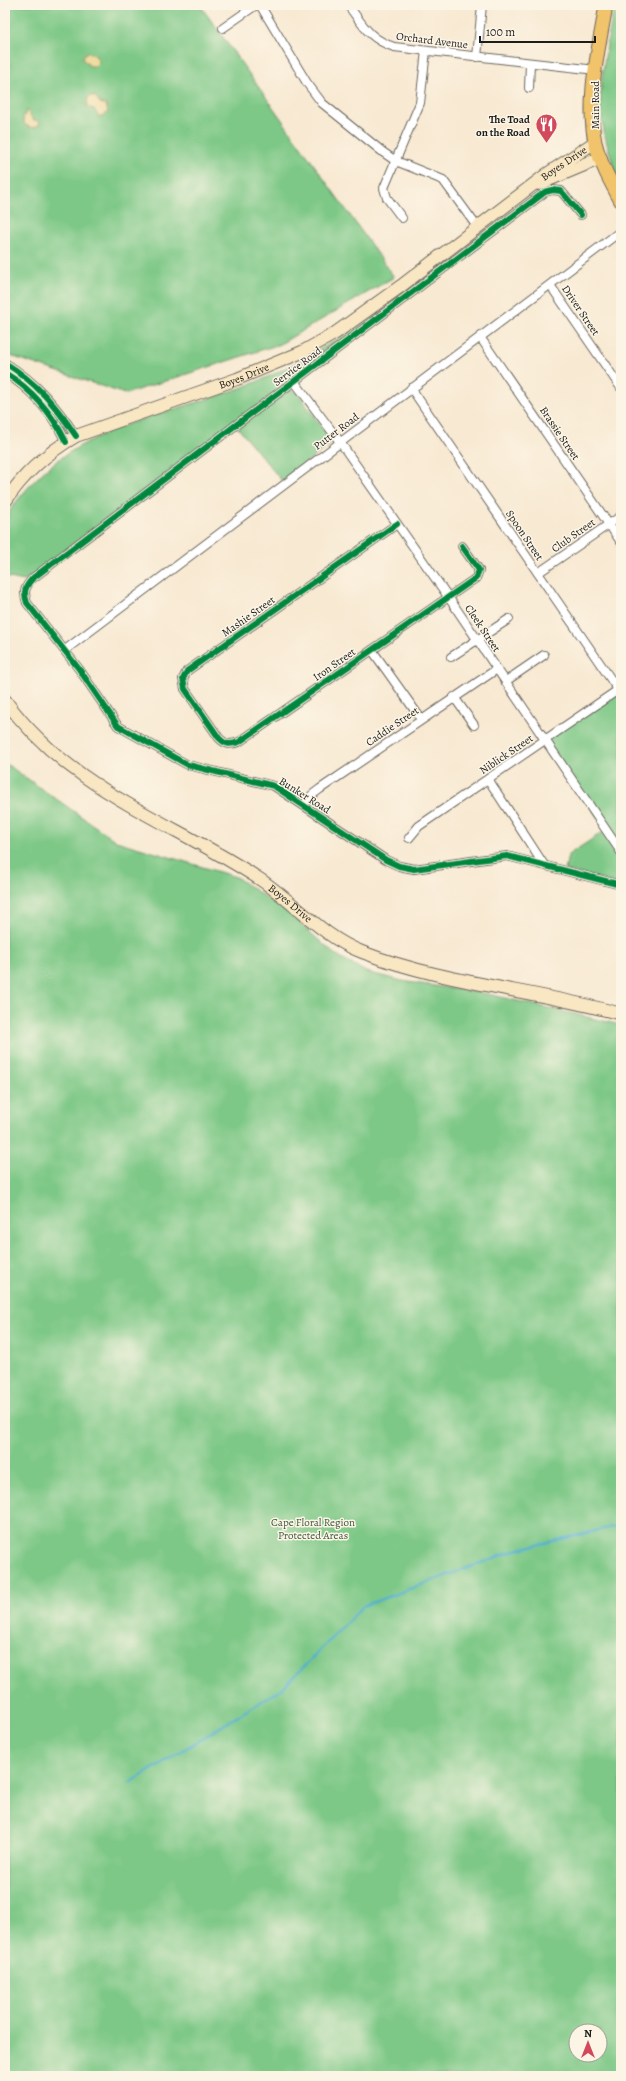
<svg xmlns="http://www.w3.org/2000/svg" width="626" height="2081" font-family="Alegreya,serif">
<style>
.green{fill:#7dc886;stroke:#4c7251;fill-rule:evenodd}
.sand{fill:#eeda9e;stroke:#857b5d}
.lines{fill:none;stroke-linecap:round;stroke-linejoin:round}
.stream{stroke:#4fafce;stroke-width:2.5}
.minor-casing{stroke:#69645c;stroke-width:10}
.secondary-casing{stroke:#69645c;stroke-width:14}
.primary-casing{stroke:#69645c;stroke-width:15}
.minor{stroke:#fff;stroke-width:8}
.secondary{stroke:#f9e7c3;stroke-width:12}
.primary{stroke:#f1c36a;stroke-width:13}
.cycleway-casing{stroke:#fcf5e5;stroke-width:8}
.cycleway{stroke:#00873e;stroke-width:6}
.labels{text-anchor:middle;stroke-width:3;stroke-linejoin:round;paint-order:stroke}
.street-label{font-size:11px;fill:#1c1c1c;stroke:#fcf5e5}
.poi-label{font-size:11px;font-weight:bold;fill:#1c1c1c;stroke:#fcf5e5;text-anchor:end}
.park-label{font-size:11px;fill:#3e5841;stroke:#fcf5e5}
</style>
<rect width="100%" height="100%" fill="#fcf5e5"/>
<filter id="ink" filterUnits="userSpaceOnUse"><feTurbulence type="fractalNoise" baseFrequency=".025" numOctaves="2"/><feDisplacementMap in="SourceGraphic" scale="8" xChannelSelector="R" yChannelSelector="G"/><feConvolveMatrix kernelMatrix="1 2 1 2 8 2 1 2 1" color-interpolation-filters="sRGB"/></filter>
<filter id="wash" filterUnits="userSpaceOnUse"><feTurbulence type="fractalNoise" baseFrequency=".012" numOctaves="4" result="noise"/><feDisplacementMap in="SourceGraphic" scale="16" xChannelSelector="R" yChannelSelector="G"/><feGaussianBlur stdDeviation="0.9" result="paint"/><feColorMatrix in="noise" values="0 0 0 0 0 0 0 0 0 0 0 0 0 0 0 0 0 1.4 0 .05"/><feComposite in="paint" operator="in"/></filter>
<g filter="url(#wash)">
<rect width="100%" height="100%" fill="#f8e9d2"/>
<g class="green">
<path d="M 5,5 L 200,5 L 394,277 L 280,344 L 125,394 L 5,354 Z"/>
<path d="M 614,5 L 621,5 L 621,184 C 611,160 603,136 601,109 C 599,77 609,38 614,5 Z"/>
<path d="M 385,310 L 24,581 L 5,577 C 5,564 2,530 6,520 C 10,508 18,499 26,490 C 83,422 178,414 256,382 C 301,363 344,335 385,310 Z"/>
<path d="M 289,390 L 297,392 L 330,439 L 328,446 L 282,481 L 238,428 Z"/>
<path d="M 618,690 L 621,694 L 621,885 L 565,870 L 568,855 L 606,830 L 545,740 Z"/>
<path d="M 5,763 L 116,841 L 236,877 L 291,915 L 333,953 L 366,972 L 402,981 L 488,994 L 621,1025 L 621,2076 L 5,2076 ZM 576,2031 L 600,2031 L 600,2055 L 576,2055 Z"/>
</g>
<g class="sand">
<path d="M 88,52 L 96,56 L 99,63 L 96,66 L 90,66 L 83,60 L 83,56 Z"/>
<path d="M 91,96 L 95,96 L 100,103 L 106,105 L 108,112 L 103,116 L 98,116 L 94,109 L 87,107 L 88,97 Z"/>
<path d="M 27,110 L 33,120 L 39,121 L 39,125 C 34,129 28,128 24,123 L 23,118 Z"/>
</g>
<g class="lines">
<path class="stream" d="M 130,1783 L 283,1688 L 363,1606 L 519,1549 L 621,1525"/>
</g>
</g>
<g filter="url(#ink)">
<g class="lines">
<defs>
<g id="minor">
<path d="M 260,5 L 307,83 L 322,103 L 384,153 L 396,161 L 443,180 L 478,228"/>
<path d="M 348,5 C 363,25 369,39 394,47 L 596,70"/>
<path d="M 223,28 L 256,5"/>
<path d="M 477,57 L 482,5"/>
<path d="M 529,88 L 530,63"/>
<path d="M 581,215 L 561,191 L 553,190 L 545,192 L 33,578 C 25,587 23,591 27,603 L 79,669 L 118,726 L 188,765 L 274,786 L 386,860 L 399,866 L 414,869 L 507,856 L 621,885"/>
<path d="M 402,218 L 387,198 L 384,188 L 420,103 L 426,51"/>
<path d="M 550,285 L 621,388"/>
<path d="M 480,337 L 621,542"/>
<path d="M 5,363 C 36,382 56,406 76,436"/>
<path d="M 5,373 C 33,390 52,413 66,442"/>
<path d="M 294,381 L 340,442 L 449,598 L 621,852"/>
<path d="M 411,388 L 621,694"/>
<path d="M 397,524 L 187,671 L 183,679 L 185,689 L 219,738 C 226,745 230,745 239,742 L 476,578 L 479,570 L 462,546"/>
<path d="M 538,573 L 621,516"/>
<path d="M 65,650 L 621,231"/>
<path d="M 372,650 L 421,719"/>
<path d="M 451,657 L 509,619"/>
<path d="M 506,681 L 544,655"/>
<path d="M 454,697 L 474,725"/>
<path d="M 488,779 L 544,865"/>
<path d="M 304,805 L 312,795 L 320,789 L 497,669"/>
<path d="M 409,838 L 419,826 L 618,690"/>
</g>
<g id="secondary">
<path d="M 539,184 L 601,158"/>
<path id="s1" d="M 5,502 C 23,474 47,453 76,436 L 237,379 L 302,352 L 334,334 L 401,286 L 547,174 L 595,142"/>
<path id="s2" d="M 5,700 C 72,792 171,820 261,880 C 295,903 323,937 362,952 C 445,984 536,990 621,1014"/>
</g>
<path id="primary" d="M 606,5 C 599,49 586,97 595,142 C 600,163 611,183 621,201"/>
</defs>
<use href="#minor" class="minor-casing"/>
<use href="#secondary" class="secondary-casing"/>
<use href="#primary" class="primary-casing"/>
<use href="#minor" class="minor"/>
<use href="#secondary" class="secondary"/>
<use href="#primary" class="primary"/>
<defs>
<g id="cycleway">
<path d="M 581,215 L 561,191 L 553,190 L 545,192 L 33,578 C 25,587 23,591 27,603 L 79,669 L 118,726 L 188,765 L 274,786 L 386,860 L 399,866 L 414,869 L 507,856 L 621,885"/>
<path d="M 5,363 C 36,382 56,406 76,436"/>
<path d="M 5,373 C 33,390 52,413 66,442"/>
<path d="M 397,524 L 187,671 L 183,679 L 185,689 L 219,738 C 226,745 230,745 239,742 L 476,578 L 479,570 L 462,546"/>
</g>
</defs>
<use href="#cycleway" class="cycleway-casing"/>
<use href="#cycleway" class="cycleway"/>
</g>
</g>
<defs>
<symbol id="restaurant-pin" viewBox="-11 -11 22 30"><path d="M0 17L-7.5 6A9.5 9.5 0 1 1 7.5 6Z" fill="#d1495b" stroke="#fcf5e5"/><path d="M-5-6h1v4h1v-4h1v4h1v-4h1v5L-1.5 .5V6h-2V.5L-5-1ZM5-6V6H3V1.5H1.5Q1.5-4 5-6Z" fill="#fff"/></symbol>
</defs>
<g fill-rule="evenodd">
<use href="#restaurant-pin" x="534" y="112" width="25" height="34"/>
</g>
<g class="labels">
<g class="street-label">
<text transform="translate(432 40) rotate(7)" y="4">Orchard Avenue</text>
<text transform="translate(595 105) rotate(-90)" y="4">Main Road</text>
<text dy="4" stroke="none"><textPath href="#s1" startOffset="662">Boyes Drive</textPath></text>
<text transform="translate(581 310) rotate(56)" y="4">Driver Street</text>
<text transform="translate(297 366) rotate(-37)" y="4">Service Road</text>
<text dy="4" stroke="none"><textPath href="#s1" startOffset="276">Boyes Drive</textPath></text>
<text transform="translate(336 431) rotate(-37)" y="4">Putter Road</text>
<text transform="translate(560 433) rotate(56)" y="4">Brassie Street</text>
<text transform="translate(525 535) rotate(56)" y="4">Spoon Street</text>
<text transform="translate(573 535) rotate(-35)" y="4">Club Street</text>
<text transform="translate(248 616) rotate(-35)" y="4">Mashie Street</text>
<text transform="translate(483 628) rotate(56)" y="4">Cleek Street</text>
<text transform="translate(334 664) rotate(-35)" y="4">Iron Street</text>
<text transform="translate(392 726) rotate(-34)" y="4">Caddie Street</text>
<text transform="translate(506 754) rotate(-34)" y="4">Niblick Street</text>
<text transform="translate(305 795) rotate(32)" y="4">Bunker Road</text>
<text dy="4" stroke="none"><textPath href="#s2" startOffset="353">Boyes Drive</textPath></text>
</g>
<g class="poi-label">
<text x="530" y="123">The Toad<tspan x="530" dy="13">on the Road</tspan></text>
</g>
<g class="park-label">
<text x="313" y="1526">Cape Floral Region<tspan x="313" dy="13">Protected Areas</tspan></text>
</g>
</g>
<rect width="626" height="2081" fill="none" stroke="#fcf5e5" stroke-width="20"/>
<g transform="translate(588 2043)"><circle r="19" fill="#fcf5e5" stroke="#a29e95"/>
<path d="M0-3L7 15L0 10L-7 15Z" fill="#d1495b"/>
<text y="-6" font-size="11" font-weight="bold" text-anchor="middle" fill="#1c1c1c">N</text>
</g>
<path d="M480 36v6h115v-6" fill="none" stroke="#1c1c1c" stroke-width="2"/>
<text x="486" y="36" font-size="12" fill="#1c1c1c" stroke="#fcf5e5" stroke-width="3" paint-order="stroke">100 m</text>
</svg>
